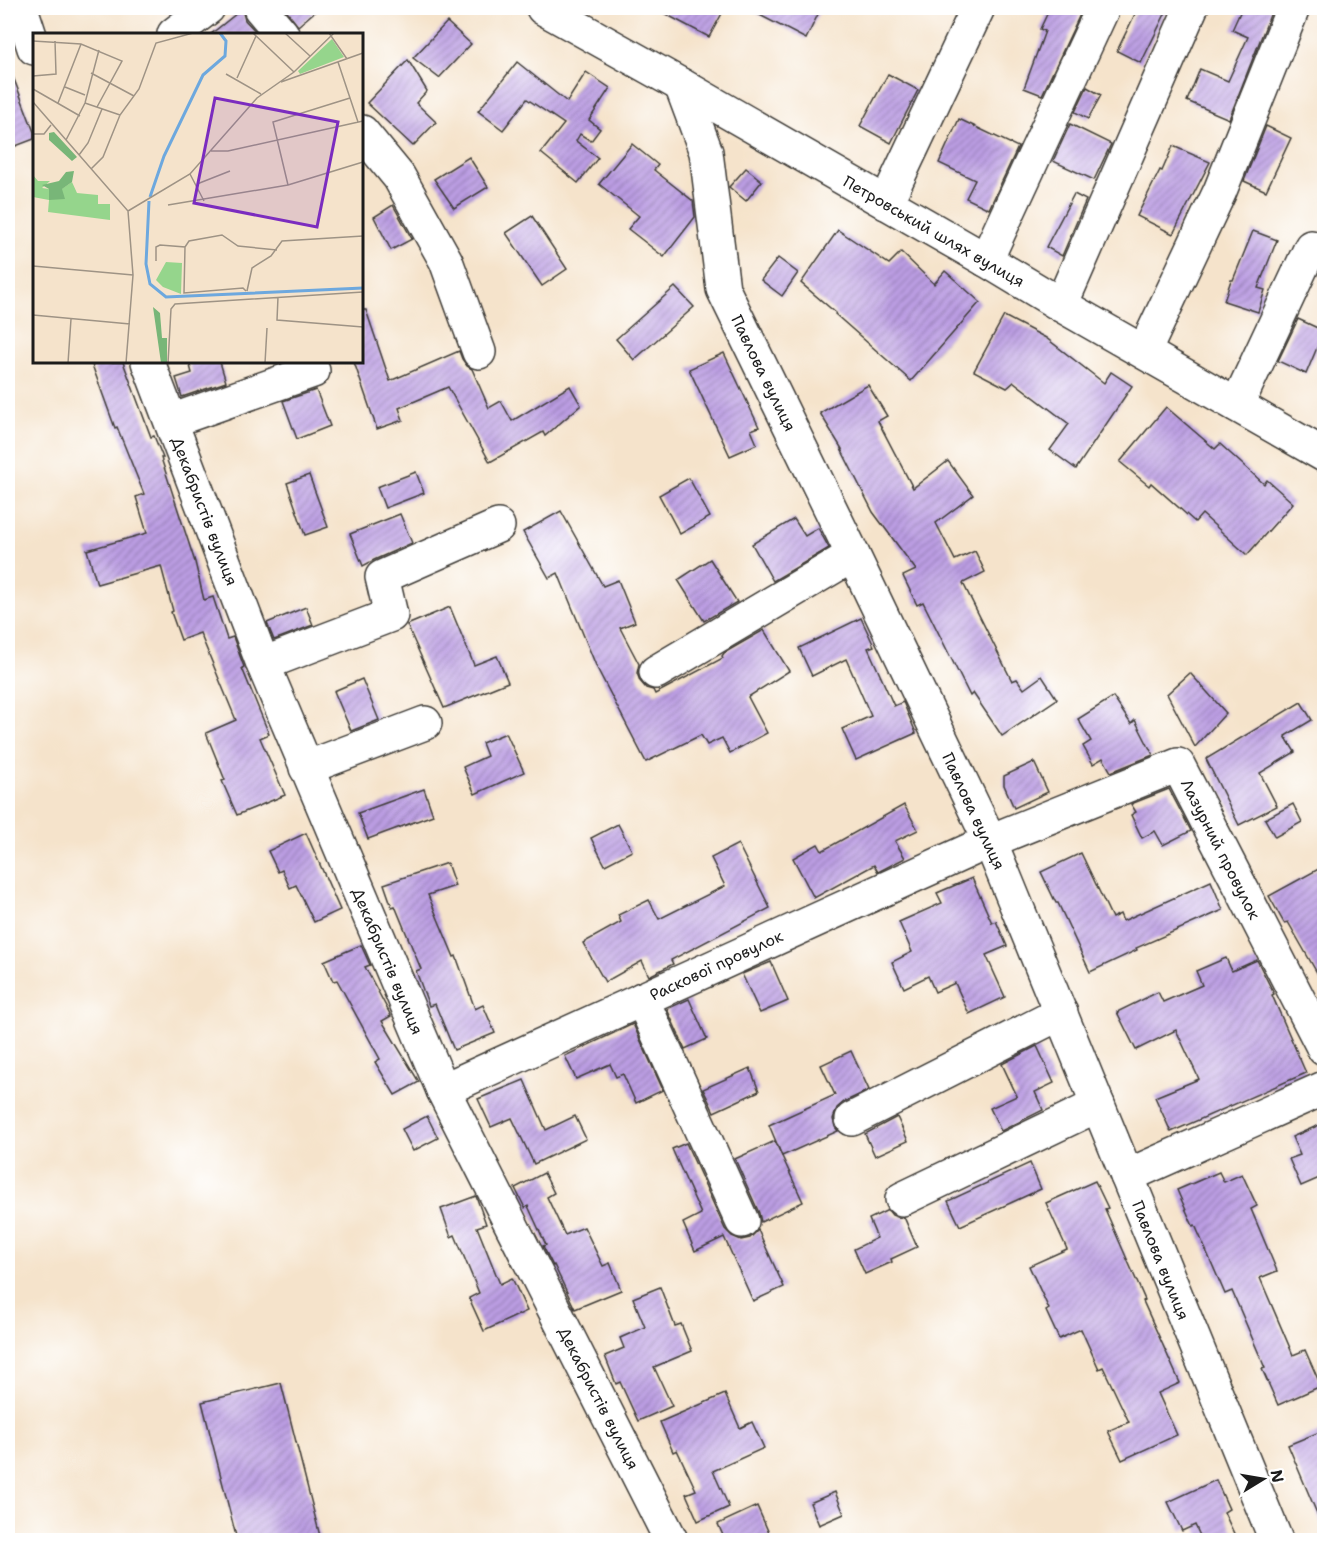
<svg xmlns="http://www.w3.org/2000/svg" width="1332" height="1548" font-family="'Shantell Sans',sans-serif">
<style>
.building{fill:url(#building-hatch)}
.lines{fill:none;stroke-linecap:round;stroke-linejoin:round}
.minor-casing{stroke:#3d3a36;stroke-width:36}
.minor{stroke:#fff;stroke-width:33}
.labels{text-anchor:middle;stroke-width:4.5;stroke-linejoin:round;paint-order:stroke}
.street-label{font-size:16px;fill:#1c1c1c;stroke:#fff}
.inset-river{fill:none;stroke:#6da8de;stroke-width:3}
.inset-road{fill:none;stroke:#9e9385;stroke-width:1.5}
.view{fill:#7b2cbf;fill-opacity:0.15;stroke:#7b2cbf;stroke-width:3}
.inset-edge{fill:none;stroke:#1c1c1c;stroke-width:3}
</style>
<defs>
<pattern id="building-hatch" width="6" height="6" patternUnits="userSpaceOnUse" patternTransform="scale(1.5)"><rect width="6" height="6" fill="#bb9de3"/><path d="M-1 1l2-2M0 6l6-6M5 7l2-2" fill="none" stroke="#977fb7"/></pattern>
</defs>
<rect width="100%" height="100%" fill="#fff"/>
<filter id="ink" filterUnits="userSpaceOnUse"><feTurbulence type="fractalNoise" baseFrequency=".0167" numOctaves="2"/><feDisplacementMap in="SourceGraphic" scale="12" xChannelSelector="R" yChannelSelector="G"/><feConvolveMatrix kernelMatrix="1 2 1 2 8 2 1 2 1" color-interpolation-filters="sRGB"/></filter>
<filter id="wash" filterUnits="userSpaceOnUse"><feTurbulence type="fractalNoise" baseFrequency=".008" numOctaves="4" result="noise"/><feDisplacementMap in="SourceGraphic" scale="24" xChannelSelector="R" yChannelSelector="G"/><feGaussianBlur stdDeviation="1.35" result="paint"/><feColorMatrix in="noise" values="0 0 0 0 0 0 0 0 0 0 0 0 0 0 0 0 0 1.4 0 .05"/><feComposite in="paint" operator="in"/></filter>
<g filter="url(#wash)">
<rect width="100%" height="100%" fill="#f5e3cb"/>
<g id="blocks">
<g class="building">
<path d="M 284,8 L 319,8 L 298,26 Z"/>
<path d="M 654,8 L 725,8 L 709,37 Z"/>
<path d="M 746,8 L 821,8 L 806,39 Z"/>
<path d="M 1050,8 L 1083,8 L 1042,95 L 1024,88 L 1045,31 L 1040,29 Z"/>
<path d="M 1138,8 L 1168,8 L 1141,63 L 1117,51 Z"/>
<path d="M 1242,8 L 1266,8 L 1272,10 L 1229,119 L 1187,101 L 1200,69 L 1228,81 L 1248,37 L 1232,30 Z"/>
<path d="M 242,9 L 245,20 L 258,34 L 211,34 Z"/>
<path d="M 447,22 L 471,44 L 439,78 L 413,58 Z"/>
<path d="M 408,60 L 427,91 L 416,103 L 436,122 L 413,146 L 367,103 Z"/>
<path d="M 517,62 L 567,102 L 586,72 L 610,88 L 589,120 L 600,129 L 591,141 L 580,134 L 576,141 L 598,158 L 578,183 L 541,153 L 564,124 L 527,99 L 503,130 L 478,111 Z"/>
<path d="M 8,66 L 9,66 L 34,132 L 34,139 L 8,149 Z"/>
<path d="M 888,74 L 918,90 L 891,143 L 860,126 Z"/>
<path d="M 1087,87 L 1101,95 L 1088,119 L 1075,112 Z"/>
<path d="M 959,119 L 1018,147 L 989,209 L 966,198 L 975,180 L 939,163 Z"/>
<path d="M 1070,124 L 1111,144 L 1094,180 L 1053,161 Z"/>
<path d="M 1266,126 L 1291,138 L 1266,191 L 1244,181 Z"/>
<path d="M 632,144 L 658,165 L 654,170 L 693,201 L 695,217 L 664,257 L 628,229 L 639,216 L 599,184 Z"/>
<path d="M 1173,146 L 1210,162 L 1173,234 L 1137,216 L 1160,170 L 1162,171 Z"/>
<path d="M 469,157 L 488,187 L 454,208 L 434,179 Z"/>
<path d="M 746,168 L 762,181 L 746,201 L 729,187 Z"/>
<path d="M 1074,194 L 1086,200 L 1062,256 L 1046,247 Z"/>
<path d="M 393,205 L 412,239 L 391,250 L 374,217 Z"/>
<path d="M 532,216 L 567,269 L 542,286 L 506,233 Z"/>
<path d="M 838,230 L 889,264 L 901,252 L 934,284 L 945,271 L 980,302 L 911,381 L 835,314 L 836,313 L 801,283 Z"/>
<path d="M 1253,231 L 1277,240 L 1258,288 L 1265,290 L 1258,312 L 1224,301 L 1231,280 L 1233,280 Z"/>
<path d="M 778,258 L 798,273 L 782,296 L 761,280 Z"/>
<path d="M 675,287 L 694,307 L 634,360 L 616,339 Z"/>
<path d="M 362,310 L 366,310 L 390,381 L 459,351 L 462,359 L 467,366 L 472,369 L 489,408 L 501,401 L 512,421 L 570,386 L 581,405 L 545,436 L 543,432 L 490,462 L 448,387 L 399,408 L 403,420 L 377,429 L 354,362 L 362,362 Z"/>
<path d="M 1004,316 L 1046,338 L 1104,383 L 1111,372 L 1132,386 L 1076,469 L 1050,450 L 1069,424 L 1014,382 L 1007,388 L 974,371 Z"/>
<path d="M 1298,319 L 1324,331 L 1306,374 L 1278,361 Z"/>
<path d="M 724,353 L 759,427 L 751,430 L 757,444 L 730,456 L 689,369 Z"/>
<path d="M 91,362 L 123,362 L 151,437 L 154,436 L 163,458 L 161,458 L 195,562 L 204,600 L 213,597 L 227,639 L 233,637 L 244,667 L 242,668 L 269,734 L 260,738 L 285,795 L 237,815 L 222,781 L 225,780 L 206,733 L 236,720 L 200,633 L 181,640 L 171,612 L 173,611 L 161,566 L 97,584 L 87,550 L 147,533 L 136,497 L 144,494 L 117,427 L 115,428 Z"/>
<path d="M 189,362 L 220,362 L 226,382 L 182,397 L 176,378 L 192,373 Z"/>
<path d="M 868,385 L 887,416 L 878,421 L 913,488 L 948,461 L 973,495 L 936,523 L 955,560 L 975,551 L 985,572 L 963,583 L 1012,681 L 1017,679 L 1024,689 L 1042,676 L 1057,699 L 1002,736 L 973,693 L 970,696 L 923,602 L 917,605 L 903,576 L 916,570 L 873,512 L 841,449 L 842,449 L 820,413 Z"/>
<path d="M 316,390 L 330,426 L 297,439 L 283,401 Z"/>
<path d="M 1166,407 L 1215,449 L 1220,444 L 1264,484 L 1267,480 L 1293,503 L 1247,555 L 1202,514 L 1195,522 L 1151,483 L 1149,486 L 1120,462 Z"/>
<path d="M 416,472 L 424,493 L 385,508 L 377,487 Z"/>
<path d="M 309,475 L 328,527 L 305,535 L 287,483 Z"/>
<path d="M 689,478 L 710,517 L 680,534 L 659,495 Z"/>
<path d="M 561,511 L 603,586 L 618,580 L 635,622 L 620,628 L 639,664 L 637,673 L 640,681 L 646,688 L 653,690 L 655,694 L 723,658 L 722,656 L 724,653 L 764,630 L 789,671 L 748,697 L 767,733 L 730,753 L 722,738 L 707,745 L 701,735 L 646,762 L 597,668 L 558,573 L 549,578 L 523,532 Z"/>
<path d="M 400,514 L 412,543 L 374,560 L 363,566 L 350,534 Z"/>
<path d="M 794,519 L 805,536 L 818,528 L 829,548 L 773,581 L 752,544 Z"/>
<path d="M 710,559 L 737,602 L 704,621 L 678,580 Z"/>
<path d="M 306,607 L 313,625 L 274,640 L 267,623 Z"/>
<path d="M 450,607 L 474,665 L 497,656 L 508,682 L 444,708 L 407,625 Z"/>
<path d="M 861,618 L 874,646 L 868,648 L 894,706 L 903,702 L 916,733 L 856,760 L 842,729 L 871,716 L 846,659 L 812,676 L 799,648 Z"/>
<path d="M 1190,673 L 1226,713 L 1195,747 L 1167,694 Z"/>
<path d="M 362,679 L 379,720 L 351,731 L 334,691 Z"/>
<path d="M 1113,697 L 1131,724 L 1135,720 L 1153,755 L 1111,772 L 1103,758 L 1093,764 L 1083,746 L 1091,741 L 1078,719 Z"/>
<path d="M 1301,702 L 1312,720 L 1285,736 L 1295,752 L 1260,773 L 1277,806 L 1239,825 L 1206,759 Z"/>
<path d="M 506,733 L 524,772 L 475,794 L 463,767 L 487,756 L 482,743 Z"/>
<path d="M 1034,762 L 1048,792 L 1014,808 L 1004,785 L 1004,776 Z"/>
<path d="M 424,789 L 433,815 L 368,839 L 358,813 Z"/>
<path d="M 1169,789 L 1191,831 L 1163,845 L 1155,831 L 1142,838 L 1131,815 L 1136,812 L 1131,804 Z"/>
<path d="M 1293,804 L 1302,822 L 1275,837 L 1265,819 Z"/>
<path d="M 904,805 L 918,830 L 895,841 L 905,858 L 878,872 L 874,865 L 814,898 L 793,858 L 818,844 L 822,851 Z"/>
<path d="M 618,824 L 632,851 L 605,865 L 591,838 Z"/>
<path d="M 306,833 L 340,910 L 314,922 L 296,885 L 290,888 L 282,870 L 278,872 L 268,851 Z"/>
<path d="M 738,844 L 770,908 L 671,960 L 673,964 L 649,976 L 642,961 L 605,982 L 583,943 L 621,922 L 618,915 L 649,900 L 659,919 L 725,886 L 711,858 Z"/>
<path d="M 1081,853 L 1112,918 L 1120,914 L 1123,921 L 1211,881 L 1223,910 L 1136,948 L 1137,950 L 1090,972 L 1058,903 L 1056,903 L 1041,872 Z"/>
<path d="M 447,863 L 455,886 L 428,895 L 454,957 L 456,956 L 475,1009 L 483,1005 L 495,1033 L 454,1050 L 435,1004 L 429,1006 L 416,971 L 421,969 L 395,906 L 392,907 L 384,884 Z"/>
<path d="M 1324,866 L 1324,985 L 1288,922 L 1284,923 L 1269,896 Z"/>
<path d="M 972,878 L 992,923 L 996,921 L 1007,946 L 986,955 L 1005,997 L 969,1014 L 955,983 L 935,992 L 928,976 L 904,988 L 892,962 L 912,952 L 899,922 L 942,903 L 937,893 Z"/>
<path d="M 361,945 L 370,965 L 365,967 L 391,1016 L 382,1021 L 419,1082 L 395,1095 L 375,1062 L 380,1059 L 337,980 L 333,981 L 324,961 Z"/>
<path d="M 1226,958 L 1232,971 L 1257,960 L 1274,994 L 1272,995 L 1306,1073 L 1171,1132 L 1155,1097 L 1199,1079 L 1176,1030 L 1136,1050 L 1117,1012 L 1158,992 L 1163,1002 L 1202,985 L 1196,971 Z"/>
<path d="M 771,962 L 788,1001 L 760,1013 L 742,974 Z"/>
<path d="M 689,999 L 707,1039 L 685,1049 L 667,1009 Z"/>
<path d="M 633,1024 L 663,1090 L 636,1103 L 623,1074 L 616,1077 L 610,1064 L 576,1079 L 565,1056 Z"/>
<path d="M 1037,1046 L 1054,1083 L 1035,1092 L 1043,1110 L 1001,1131 L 990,1108 L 1017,1096 L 1002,1064 Z"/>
<path d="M 851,1051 L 869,1090 L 844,1102 L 837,1108 L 833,1119 L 835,1127 L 838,1131 L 782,1156 L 769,1125 L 835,1095 L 821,1065 Z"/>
<path d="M 750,1068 L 759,1091 L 714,1112 L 703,1089 Z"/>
<path d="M 524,1080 L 546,1130 L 575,1116 L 586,1139 L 534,1164 L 512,1118 L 491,1127 L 478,1099 Z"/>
<path d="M 427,1116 L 438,1138 L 413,1151 L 402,1129 Z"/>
<path d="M 897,1117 L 908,1141 L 875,1156 L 865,1134 Z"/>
<path d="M 1324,1123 L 1324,1176 L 1301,1186 L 1289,1159 L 1300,1155 L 1292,1137 Z"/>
<path d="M 775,1141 L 803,1202 L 761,1222 L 759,1213 L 735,1159 Z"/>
<path d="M 686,1143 L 725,1229 L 732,1236 L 741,1240 L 750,1238 L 758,1230 L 784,1287 L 753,1301 L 724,1237 L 695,1251 L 683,1223 L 701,1214 L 672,1149 Z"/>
<path d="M 1030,1163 L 1041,1189 L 960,1226 L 948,1201 Z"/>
<path d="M 1219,1172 L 1224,1182 L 1242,1174 L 1257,1206 L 1251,1209 L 1277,1271 L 1260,1278 L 1293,1355 L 1305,1350 L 1321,1386 L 1278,1405 L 1262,1369 L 1265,1368 L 1232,1291 L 1225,1294 L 1195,1225 L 1193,1226 L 1177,1190 Z"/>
<path d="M 544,1173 L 554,1193 L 547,1197 L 565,1235 L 584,1227 L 603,1266 L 610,1263 L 621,1290 L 575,1309 L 554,1265 L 553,1266 L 543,1246 L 546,1245 L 528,1206 L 525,1208 L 515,1188 Z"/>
<path d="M 1095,1181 L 1108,1208 L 1105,1209 L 1145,1300 L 1143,1301 L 1180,1383 L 1158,1393 L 1177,1435 L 1122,1460 L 1108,1431 L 1129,1422 L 1103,1367 L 1099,1369 L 1081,1329 L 1059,1339 L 1046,1311 L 1049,1309 L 1029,1266 L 1067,1249 L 1046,1203 Z"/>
<path d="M 476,1196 L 486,1224 L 477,1227 L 500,1284 L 512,1278 L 527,1311 L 484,1331 L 469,1298 L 479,1293 L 455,1235 L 451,1237 L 441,1209 Z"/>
<path d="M 888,1210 L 892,1215 L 900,1218 L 904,1217 L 917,1247 L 891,1259 L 892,1262 L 865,1274 L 854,1249 L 877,1238 L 869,1219 Z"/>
<path d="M 660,1287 L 675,1326 L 681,1324 L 692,1351 L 654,1367 L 672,1406 L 638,1421 L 620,1382 L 616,1384 L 605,1356 L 624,1348 L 620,1338 L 645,1327 L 633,1298 Z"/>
<path d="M 281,1383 L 321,1540 L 237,1540 L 202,1402 Z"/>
<path d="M 725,1394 L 740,1428 L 752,1422 L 764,1448 L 713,1471 L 729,1507 L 698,1521 L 686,1494 L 696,1490 L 677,1450 L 673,1452 L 660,1422 Z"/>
<path d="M 1324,1430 L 1324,1530 L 1288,1445 Z"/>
<path d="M 1216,1480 L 1229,1509 L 1224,1512 L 1237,1540 L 1202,1540 L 1195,1525 L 1182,1531 L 1168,1502 Z"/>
<path d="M 835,1492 L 844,1514 L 819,1525 L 810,1503 Z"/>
<path d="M 757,1506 L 772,1540 L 725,1540 L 718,1524 Z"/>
</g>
</g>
</g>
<g filter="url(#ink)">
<use href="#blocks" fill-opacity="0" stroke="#3d3a36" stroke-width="1.5"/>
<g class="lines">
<defs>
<g id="minor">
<path d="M 21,8 L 34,48"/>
<path d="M 260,8 L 282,34"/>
<path d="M 543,8 L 681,85 L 986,260 L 1061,305 L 1324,455"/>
<path d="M 174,34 L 208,8"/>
<path d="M 681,85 L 706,152 L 723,289 L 853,555 L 990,841 L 1276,1540"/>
<path d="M 362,132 L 399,177 L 446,261 L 479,352"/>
<path d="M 886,203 L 978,8"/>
<path d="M 986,260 L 1103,8"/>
<path d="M 1061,305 L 1191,8"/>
<path d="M 1144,352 L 1220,191 L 1293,8"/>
<path d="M 148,362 L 263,664 L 443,1090 L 671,1540"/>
<path d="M 1237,405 L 1311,247"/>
<path d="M 171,421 L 313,371"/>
<path d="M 263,664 L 391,615 L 382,577 L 498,526"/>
<path d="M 656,672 L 853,555"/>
<path d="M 306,768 L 425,723"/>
<path d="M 642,999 L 742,1221"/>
<path d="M 443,1090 L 990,841 L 1178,765 L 1324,1049"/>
<path d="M 852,1119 L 1061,1013"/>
<path d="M 1127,1176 L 1324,1088"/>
<path d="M 902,1199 L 1098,1105"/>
</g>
</defs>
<use href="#minor" class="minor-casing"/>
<use href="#minor" class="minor"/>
</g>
</g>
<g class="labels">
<g class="street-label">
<text transform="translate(934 231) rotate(30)" y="6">Петровський шлях вулиця</text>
<text transform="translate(764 373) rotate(64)" y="6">Павлова вулиця</text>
<text transform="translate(205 511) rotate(69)" y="6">Декабристів вулиця</text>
<text transform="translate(974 811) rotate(65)" y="6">Павлова вулиця</text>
<text transform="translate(1221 849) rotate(63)" y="6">Лазурний провулок</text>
<text transform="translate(388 961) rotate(67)" y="6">Декабристів вулиця</text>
<text transform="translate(716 965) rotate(-25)" y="6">Раскової провулок</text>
<text transform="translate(1161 1260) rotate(68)" y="6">Павлова вулиця</text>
<text transform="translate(599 1398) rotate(63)" y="6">Декабристів вулиця</text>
</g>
</g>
<g transform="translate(33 33)">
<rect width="330" height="330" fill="#f5e3cb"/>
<path d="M 0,142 L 5,148 L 17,148 L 9,155 L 16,156 L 18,163 L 39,149 L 44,160 L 65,162 L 65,171 L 77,171 L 77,187 L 15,179 L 16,167 L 0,164 ZM 133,229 L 149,230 L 148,261 L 130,254 L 123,247 Z" fill="#95d58c"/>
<path d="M 21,99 L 44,124 L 39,128 L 16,107 L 16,100 ZM 41,138 L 39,149 L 29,156 L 32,166 L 16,167 L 16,156 L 9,152 L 26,148 L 33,139 ZM 120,274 L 127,280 L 129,305 L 134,305 L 134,330 L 128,330 Z" fill="#78b678"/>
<path d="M 299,6 L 311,24 L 267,41 L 265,38 Z" fill="#95d58c"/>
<path class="inset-river" d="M 117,164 L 131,123 L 170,42 L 192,23 L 193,8 L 187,0M 116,168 L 113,231 L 117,251 L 133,264 L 330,255"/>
<path class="inset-road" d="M 220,0 L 261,39M 252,0 L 277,23M 296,0 L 314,26M 0,8 L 48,11 L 89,28 L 64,74M 305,29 L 325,89M 58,40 L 101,63M 193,41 L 228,61M 0,43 L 23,41 L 22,8M 204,45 L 223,3M 248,49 L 330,20M 32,54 L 52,62M 0,56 L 47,83M 0,69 L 95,178 L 100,242 L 93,330M 25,70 L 48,11M 52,70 L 87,82M 0,101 L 11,101 L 18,92M 33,107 L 52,70 L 66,17M 178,118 L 195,118 L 330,88M 46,122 L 55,110 L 69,76M 58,136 L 70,124 L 87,82 L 106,56 L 123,10 L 160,0M 157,141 L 171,168M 164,151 L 197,138M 255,152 L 240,89 L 317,65M 135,172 L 255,152 L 330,129M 95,178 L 157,141 L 224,65 L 261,39 L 301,0M 152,214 L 156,208 L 189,202 L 205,213 L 244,217M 123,228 L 123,214 L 127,212 L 152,214 L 151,260 L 210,255 L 213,258M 0,233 L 100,242M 214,258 L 219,235 L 238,223 L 249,208 L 330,203M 245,264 L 244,287 L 330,294M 0,282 L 97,291M 35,330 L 38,286M 135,330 L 138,276 L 142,271 L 330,259M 232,330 L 234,295"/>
<path class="view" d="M 182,65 L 305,89 L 284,194 L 161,170 Z"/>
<rect width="330" height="330" class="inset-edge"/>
</g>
<rect width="1332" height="1548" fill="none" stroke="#fff" stroke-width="30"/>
<g transform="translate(1263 1479) rotate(79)" stroke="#ffffff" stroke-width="4.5" paint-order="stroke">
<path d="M0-4.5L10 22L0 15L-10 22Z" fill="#1c1c1c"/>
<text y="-9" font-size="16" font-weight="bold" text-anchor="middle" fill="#1c1c1c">N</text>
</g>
</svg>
